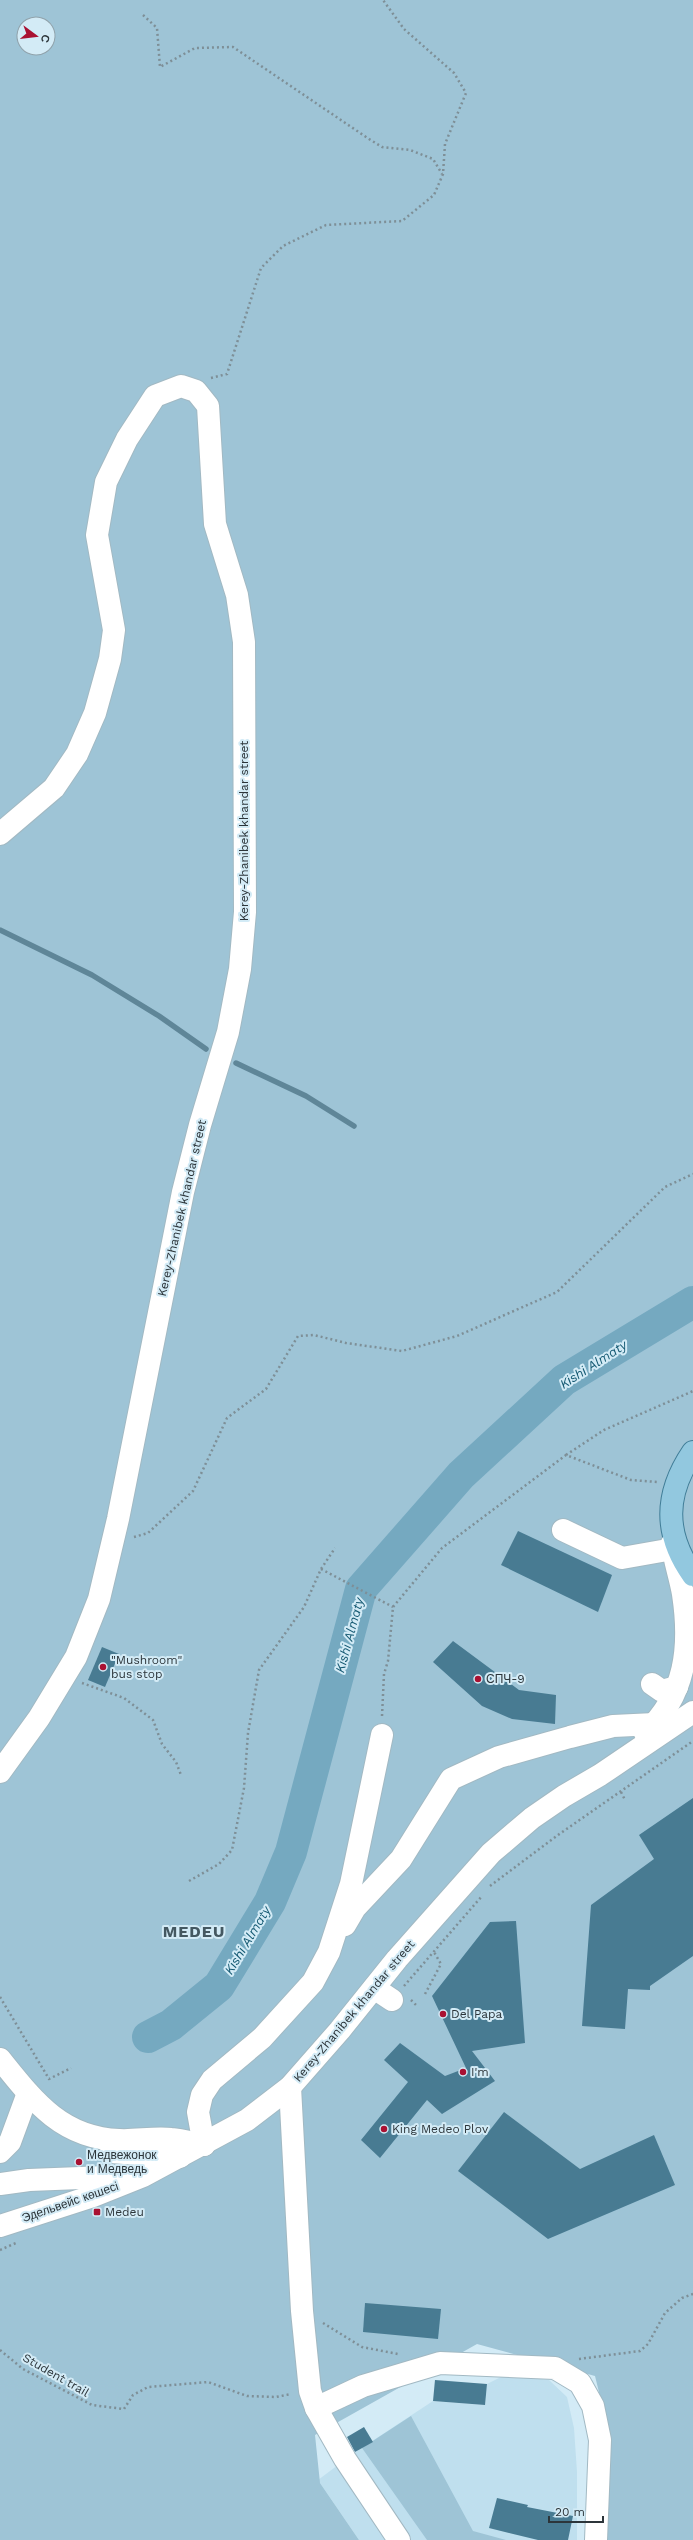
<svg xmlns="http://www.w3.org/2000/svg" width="693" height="2540" font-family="'Work Sans',sans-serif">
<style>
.built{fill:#bfdfee}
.green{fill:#9ec4d6;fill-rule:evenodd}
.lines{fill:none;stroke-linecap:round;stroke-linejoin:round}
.stream{stroke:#5f8698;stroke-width:5.5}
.river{stroke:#75a9c0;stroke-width:32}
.building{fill:#487b92}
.minor-casing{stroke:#a2b9c3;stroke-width:24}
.major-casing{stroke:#407d97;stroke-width:24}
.path{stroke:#7e8f97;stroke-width:2.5;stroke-dasharray:2 3;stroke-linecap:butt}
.minor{stroke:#fff;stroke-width:22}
.major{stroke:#92c8df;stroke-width:22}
.poi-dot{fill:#a91132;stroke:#d3ebf6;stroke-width:1.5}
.labels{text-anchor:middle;stroke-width:4;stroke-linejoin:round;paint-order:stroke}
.street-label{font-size:12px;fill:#2c353a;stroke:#d3ebf6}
.poi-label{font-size:12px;fill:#2c353a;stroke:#d3ebf6;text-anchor:start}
.water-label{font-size:13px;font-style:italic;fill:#165a73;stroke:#d3ebf6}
.district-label{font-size:16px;font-weight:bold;letter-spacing:1px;fill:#445861;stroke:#d3ebf6}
</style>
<rect width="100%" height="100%" fill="#d3ebf6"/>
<path class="built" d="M 505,2375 L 549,2380 L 567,2397 L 574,2428 L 577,2472 L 577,2540 L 359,2540 L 318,2480 L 354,2453 L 433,2401 L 485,2405 L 487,2384 Z"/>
<g class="green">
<path d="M 0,0 L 693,0 L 693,2540 L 608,2540 L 608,2429 L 595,2376 L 477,2344 L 315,2435 L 320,2483 L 359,2540 L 0,2540 ZM 24,24 L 48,24 L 48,48 L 24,48 Z"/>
<path d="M 411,2416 L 473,2531 L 506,2540 L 427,2540 L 362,2448 Z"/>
</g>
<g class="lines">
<g class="stream">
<path d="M 0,930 L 92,975 L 159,1016 L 206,1049"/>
<path d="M 236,1063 L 306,1096 L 354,1126"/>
</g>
<path class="river" d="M 148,2037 L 171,2025 L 219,1986 L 270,1902 L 291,1852 L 361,1589 L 461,1475 L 564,1380 L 693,1302"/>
</g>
<g class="building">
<path d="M 518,1531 L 612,1575 L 598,1612 L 501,1565 Z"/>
<path d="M 453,1641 L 519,1690 L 556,1695 L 555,1724 L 512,1719 L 482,1706 L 433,1662 Z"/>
<path d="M 102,1647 L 119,1654 L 105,1687 L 88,1680 Z"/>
<path d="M 693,1798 L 693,1956 L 650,1986 L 650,1990 L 628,1989 L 625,2029 L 582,2026 L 591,1905 L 654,1859 L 639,1835 Z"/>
<path d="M 516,1921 L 525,2043 L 472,2051 L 495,2081 L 442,2114 L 427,2100 L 380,2158 L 361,2140 L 408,2082 L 384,2060 L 400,2043 L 445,2076 L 466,2068 L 432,1996 L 490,1922 Z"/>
<path d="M 504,2112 L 580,2169 L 654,2135 L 675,2185 L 548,2239 L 458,2171 Z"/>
<path d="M 365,2303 L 441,2309 L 438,2339 L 363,2332 Z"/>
<path d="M 435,2380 L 487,2384 L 485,2405 L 433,2401 Z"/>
<path d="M 364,2427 L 373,2442 L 355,2452 L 347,2437 Z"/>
<path d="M 497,2498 L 528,2505 L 527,2507 L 573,2516 L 568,2540 L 538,2540 L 489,2528 Z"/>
</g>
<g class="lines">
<defs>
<g id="minor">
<path d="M 0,834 L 54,788 L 77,754 L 95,713 L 110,659 L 114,630 L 97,535 L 106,482 L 127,439 L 155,396 L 181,386 L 196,391 L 208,406 L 215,524 L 237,595 L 244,642 L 245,912 L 240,969 L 228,1032 L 200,1125 L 183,1192 L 118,1519 L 99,1599 L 76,1657 L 39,1718 L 0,1772"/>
<path d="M 563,1530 L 622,1558 L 673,1549"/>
<path d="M 652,1684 L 662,1691 L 677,1687"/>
<path d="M 645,1733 C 686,1695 691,1647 683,1594 C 680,1577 674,1560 672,1543"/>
<path d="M 345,1925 L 355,1908 L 401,1859 L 451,1779 L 499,1757 L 570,1737 L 613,1726 L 655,1724"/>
<path d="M 374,1988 L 392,2000"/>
<path d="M 0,2059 C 33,2100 61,2138 119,2140 C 136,2141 154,2137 171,2139 C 182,2140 193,2143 204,2145"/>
<path d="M 290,2087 L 302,2311 L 310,2391 L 316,2408 L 345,2459 L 399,2540"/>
<path d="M 204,2145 L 198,2112 L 202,2095 L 212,2080 L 262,2038 L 313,1982 L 329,1952 L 351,1884 L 382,1735"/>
<path d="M 0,2152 L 10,2142 L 28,2093"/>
<path d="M 111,2152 L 180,2157"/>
<path d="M 0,2184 L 29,2180 L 132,2176"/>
<path d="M 0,2226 L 93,2196 L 143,2176 L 247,2120 L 290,2087 L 340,2030 L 397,1959 L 491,1853 L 532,1818 L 564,1796 L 600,1775 L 693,1712"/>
<path d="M 316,2408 L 363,2386 L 440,2363 L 555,2368 L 580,2383 L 593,2406 L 600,2440 L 596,2540"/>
</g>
<path id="major" d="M 693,1452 C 665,1493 663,1533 693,1575"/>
</defs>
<use href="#minor" class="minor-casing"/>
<use href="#major" class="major-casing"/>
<g class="path">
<path d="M 143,15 L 157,28 L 160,67 L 195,48 L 233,47 L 369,139 L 382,147 L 410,150 L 433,159 L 442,174"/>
<path d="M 211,378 L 227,374 L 261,268 L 283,246 L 326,225 L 402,221 L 434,195 L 443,174 L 445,144 L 466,93 L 454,73 L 404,29 L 383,0"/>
<path d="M 566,1455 L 604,1430 L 693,1391"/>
<path d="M 134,1537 L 148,1533 L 193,1491 L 227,1418 L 266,1389 L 298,1336 L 314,1335 L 346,1343 L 402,1351 L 457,1336 L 557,1292 L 665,1187 L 693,1174"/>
<path d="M 321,1569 L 393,1607"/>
<path d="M 82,1683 L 124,1698 L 153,1720 L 162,1744 L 176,1762 L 181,1775"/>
<path d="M 382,1716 L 384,1674 L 388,1661 L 393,1607 L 442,1548 L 566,1455 L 631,1480 L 657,1482"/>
<path d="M 621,1792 L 625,1800"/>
<path d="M 189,1881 L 219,1864 L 232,1850 L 244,1788 L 248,1733 L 259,1670 L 304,1607 L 321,1569 L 335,1548"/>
<path d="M 490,1886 L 558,1835 L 693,1741"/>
<path d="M 404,1986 L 482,1896"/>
<path d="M 425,1994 L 441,1964 L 434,1952"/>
<path d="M 0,1997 L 49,2079 L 71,2068"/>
<path d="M 411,2000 L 416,2005"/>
<path d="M 0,2250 L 16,2243"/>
<path d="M 323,2323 L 362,2347 L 398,2354"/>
<path d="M 0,2350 L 23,2369 L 92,2405 L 124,2409 L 133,2395 L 148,2387 L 208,2382 L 247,2396 L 276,2397 L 291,2394"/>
<path d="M 579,2359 L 640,2351 L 648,2344 L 665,2313 L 682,2298 L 693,2294"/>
</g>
<use href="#minor" class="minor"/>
<use href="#major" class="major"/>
</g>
<g class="poi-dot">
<circle cx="103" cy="1667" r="4"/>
<circle cx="478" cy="1679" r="4"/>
<circle cx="443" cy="2014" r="4"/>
<circle cx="463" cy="2072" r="4"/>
<circle cx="384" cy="2129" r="4"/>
<circle cx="79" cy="2162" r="4"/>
<rect x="93" y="2208" width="8" height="8" rx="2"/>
</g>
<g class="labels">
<g class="street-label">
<text transform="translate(244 831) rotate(-90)" y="4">Kerey-Zhanibek khandar street</text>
<text transform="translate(182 1208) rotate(-77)" y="4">Kerey-Zhanibek khandar street</text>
<text transform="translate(354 2011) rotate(-50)" y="4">Kerey-Zhanibek khandar street</text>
<text transform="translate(70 2202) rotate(-19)" y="4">Эдельвейс көшесі</text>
<text transform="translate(56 2375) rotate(30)" y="4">Student trail</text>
</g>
<g class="poi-label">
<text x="111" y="1664">"Mushroom"<tspan x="111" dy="14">bus stop</tspan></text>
<text x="486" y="1683">СПЧ-9</text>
<text x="451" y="2018">Del Papa</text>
<text x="471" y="2076">I'm</text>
<text x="392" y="2133">King Medeo Plov</text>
<text x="87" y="2159">Медвежонок<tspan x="87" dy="14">и Медведь</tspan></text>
<text x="105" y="2216">Medeu</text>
</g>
<g class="water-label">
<text transform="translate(593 1364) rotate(-33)" y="5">Kіshі Almaty</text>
<text transform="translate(349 1635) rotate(-75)" y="5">Kіshі Almaty</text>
<text transform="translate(247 1940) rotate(-59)" y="5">Kіshі Almaty</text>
</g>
<g class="district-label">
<text x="194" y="1937">MEDEU</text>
</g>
</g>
<g transform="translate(36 36) rotate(105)"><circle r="19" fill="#d3ebf6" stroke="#90a2ab"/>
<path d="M0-3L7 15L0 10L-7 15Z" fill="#a91132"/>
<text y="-6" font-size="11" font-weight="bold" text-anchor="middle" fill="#2c353a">С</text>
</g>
<path d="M549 2516v6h54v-6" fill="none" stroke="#2c353a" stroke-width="2"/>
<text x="555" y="2516" font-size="12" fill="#2c353a" stroke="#d3ebf6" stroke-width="3" paint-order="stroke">20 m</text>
</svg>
